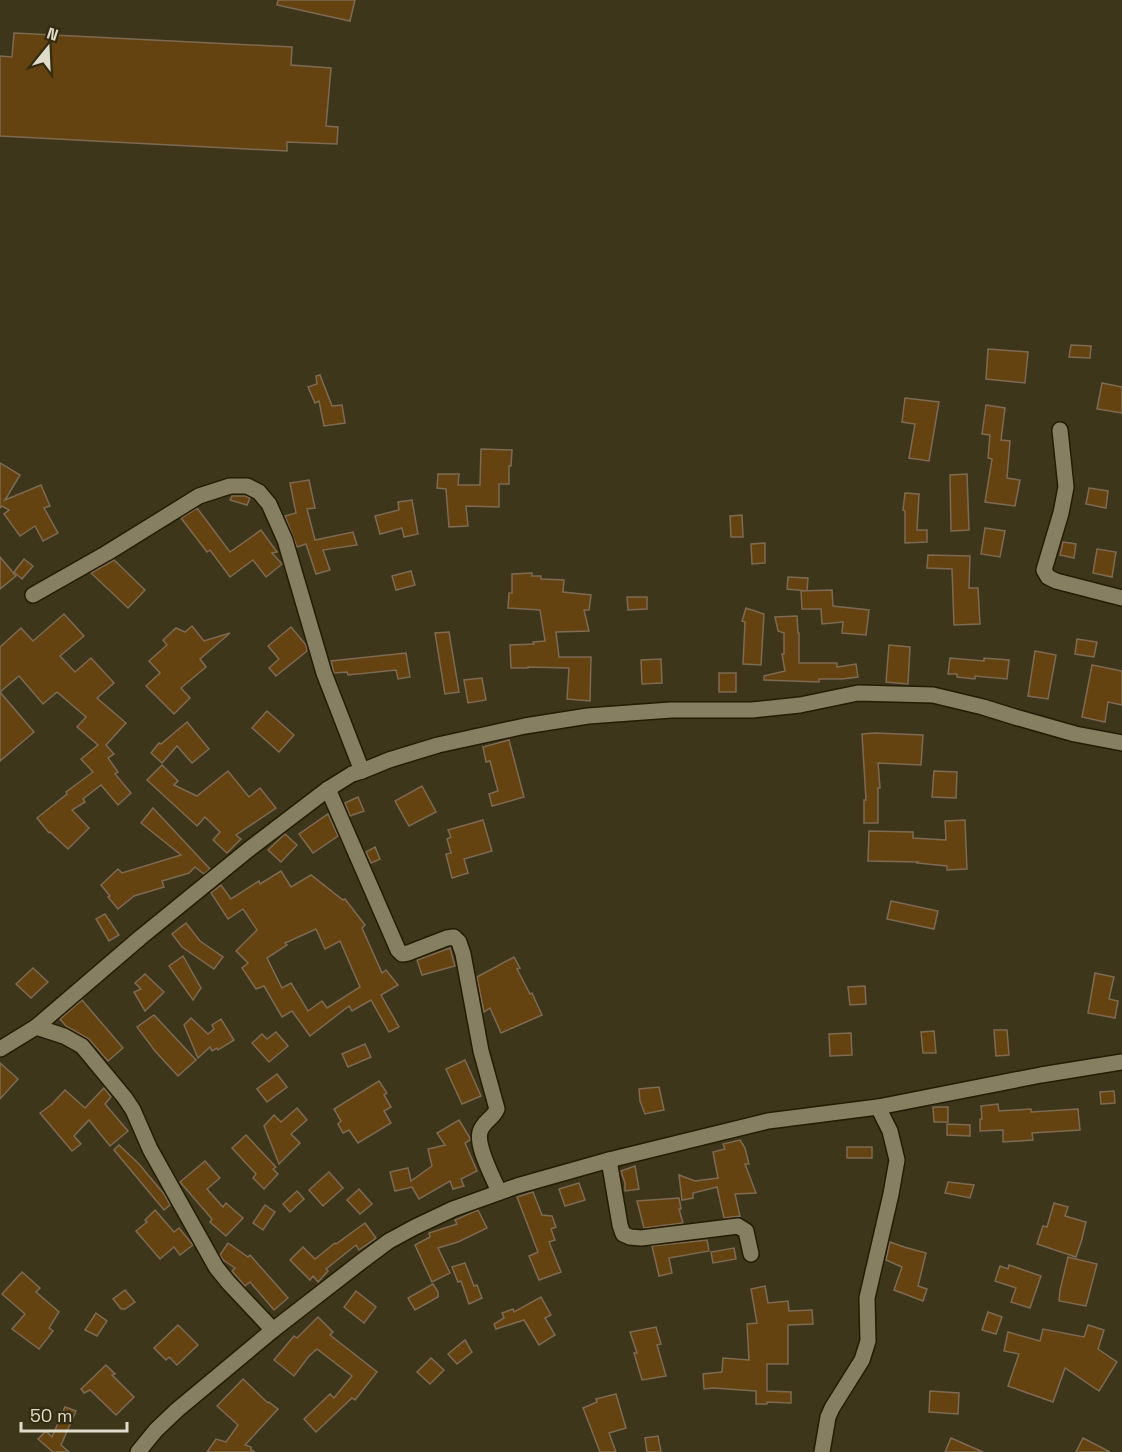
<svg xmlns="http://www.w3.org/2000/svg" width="1122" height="1452" font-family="'Space Grotesk',sans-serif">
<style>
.building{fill:#644311;stroke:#7e6a52;stroke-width:1.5;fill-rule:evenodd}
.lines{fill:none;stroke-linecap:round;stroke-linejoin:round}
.minor-casing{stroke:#241d03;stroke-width:18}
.minor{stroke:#877f62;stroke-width:15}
</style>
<rect width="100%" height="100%" fill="#3d361b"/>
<g class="building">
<path d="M 278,0 L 355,0 L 350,21 L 277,5 Z"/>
<path d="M 14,33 L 292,47 L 291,65 L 331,68 L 326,126 L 338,127 L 337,144 L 287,142 L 287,151 L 0,136 L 0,56 L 12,57 Z"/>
<path d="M 1071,345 L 1091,346 L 1090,358 L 1069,357 Z"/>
<path d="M 988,349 L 1028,352 L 1025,383 L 986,379 Z"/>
<path d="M 320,375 L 332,406 L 342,405 L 345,423 L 324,426 L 319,401 L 315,403 L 308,387 L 317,384 L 316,376 Z"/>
<path d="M 1102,383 L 1122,387 L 1122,413 L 1097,409 Z"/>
<path d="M 905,398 L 939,402 L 929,461 L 909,458 L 915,424 L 902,422 Z"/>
<path d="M 986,405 L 1005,408 L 1001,440 L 1010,441 L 1007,478 L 1020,480 L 1015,506 L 985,502 L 992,459 L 988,458 L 990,435 L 982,434 Z"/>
<path d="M 481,449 L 512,450 L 511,466 L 509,466 L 509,484 L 499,484 L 499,507 L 466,506 L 468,526 L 449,527 L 446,489 L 437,488 L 438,474 L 459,474 L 458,485 L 480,485 Z"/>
<path d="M 0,463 L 20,475 L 5,500 L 41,485 L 50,506 L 44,508 L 58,533 L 43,541 L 35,526 L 20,536 L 4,514 L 9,510 L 2,506 L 0,508 Z"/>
<path d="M 967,474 L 969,530 L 951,531 L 950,475 Z"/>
<path d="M 309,480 L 315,508 L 307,509 L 315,540 L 353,532 L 357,545 L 323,550 L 330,570 L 316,574 L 306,544 L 297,547 L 285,516 L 296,513 L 290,483 Z"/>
<path d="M 1089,488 L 1108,491 L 1106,508 L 1086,504 Z"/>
<path d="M 905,493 L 919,494 L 917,530 L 927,530 L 927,542 L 905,543 L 905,511 L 903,510 Z"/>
<path d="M 232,496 L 245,496 L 250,498 L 247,505 L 230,500 Z"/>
<path d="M 412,500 L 418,534 L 404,537 L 402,528 L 380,534 L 375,516 L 399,510 L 398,502 Z"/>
<path d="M 197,508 L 230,552 L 261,530 L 277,552 L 272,553 L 282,564 L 266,577 L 253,560 L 230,577 L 210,550 L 207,552 L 181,518 Z"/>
<path d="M 742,515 L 743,537 L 731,537 L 730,516 Z"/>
<path d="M 985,528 L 1005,531 L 1000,557 L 981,554 Z"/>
<path d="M 1063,542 L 1076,544 L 1074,558 L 1060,555 Z"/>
<path d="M 765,543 L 765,563 L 752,564 L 751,544 Z"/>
<path d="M 1097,549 L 1116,552 L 1112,577 L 1093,573 Z"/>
<path d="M 928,555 L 970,556 L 969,588 L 978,588 L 980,624 L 954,625 L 952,569 L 927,568 Z"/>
<path d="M 0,557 L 16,576 L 0,589 Z"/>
<path d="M 24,559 L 33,566 L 22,579 L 14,572 Z"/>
<path d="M 114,560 L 145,590 L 128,608 L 91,573 Z"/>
<path d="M 411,571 L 415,585 L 396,590 L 392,576 Z"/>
<path d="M 532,573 L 532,576 L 541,576 L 541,579 L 564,580 L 563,592 L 591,595 L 589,610 L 584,610 L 589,631 L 556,632 L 559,657 L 591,657 L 590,701 L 567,699 L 569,668 L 528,667 L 528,668 L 511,668 L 510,645 L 534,644 L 533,642 L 545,641 L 540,610 L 508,608 L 509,593 L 512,593 L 512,574 Z"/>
<path d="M 788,577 L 808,578 L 807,591 L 787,589 Z"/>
<path d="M 832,590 L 833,606 L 869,610 L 866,635 L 842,633 L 843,622 L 822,624 L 821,609 L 802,609 L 801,591 Z"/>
<path d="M 627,597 L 647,597 L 647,609 L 628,610 Z"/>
<path d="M 746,608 L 764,614 L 761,665 L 743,664 L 745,622 L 742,621 Z"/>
<path d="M 64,614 L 84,636 L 60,656 L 75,672 L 91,658 L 114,683 L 97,698 L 126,723 L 106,745 L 114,754 L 108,758 L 118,772 L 115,774 L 131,793 L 118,805 L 101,785 L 83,799 L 85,802 L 72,810 L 89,828 L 68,849 L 50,832 L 49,833 L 37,818 L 67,794 L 66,792 L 93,772 L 81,759 L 98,745 L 77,727 L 86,717 L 57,692 L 43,704 L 19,676 L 0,692 L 34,732 L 0,761 L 0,647 L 21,628 L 33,641 Z"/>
<path d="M 797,616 L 798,633 L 799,633 L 799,663 L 837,663 L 837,667 L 856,664 L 858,677 L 842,679 L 819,679 L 819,682 L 764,680 L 764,676 L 785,671 L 782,654 L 784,654 L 784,633 L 778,631 L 775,617 Z"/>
<path d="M 192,626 L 204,641 L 230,633 L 200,659 L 206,667 L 181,688 L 190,698 L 174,714 L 146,686 L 160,673 L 149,661 L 167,645 L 163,640 L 176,628 L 185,632 Z"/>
<path d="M 291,627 L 306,645 L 307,651 L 276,676 L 269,668 L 279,659 L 268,646 Z"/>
<path d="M 449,632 L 459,692 L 445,694 L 435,633 Z"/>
<path d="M 1077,639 L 1097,642 L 1094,657 L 1075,654 Z"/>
<path d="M 889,645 L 910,647 L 908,684 L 886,682 Z"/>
<path d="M 1035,651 L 1056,655 L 1048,699 L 1028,696 Z"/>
<path d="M 406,653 L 410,677 L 398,679 L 396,670 L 348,675 L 347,672 L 334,673 L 331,661 Z"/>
<path d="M 950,658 L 984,661 L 984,658 L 1009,660 L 1007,679 L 975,676 L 975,679 L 957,677 L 957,674 L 948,674 Z"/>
<path d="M 661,659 L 662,683 L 642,684 L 641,660 Z"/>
<path d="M 1092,665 L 1122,671 L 1122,705 L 1108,702 L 1105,722 L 1082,717 Z"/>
<rect x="719" y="673" width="17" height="19"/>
<path d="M 482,678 L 486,700 L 468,703 L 464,680 Z"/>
<path d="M 267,711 L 294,735 L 279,752 L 252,728 Z"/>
<path d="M 187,722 L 209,749 L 192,763 L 177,746 L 162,763 L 151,753 L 159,743 L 161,744 Z"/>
<path d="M 875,733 L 923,735 L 921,765 L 878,763 L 880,788 L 878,788 L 878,823 L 864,823 L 864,800 L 866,800 L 862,734 Z"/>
<path d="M 509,740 L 524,797 L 492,806 L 489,794 L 498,791 L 490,761 L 486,762 L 483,747 Z"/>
<path d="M 162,765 L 178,781 L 174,785 L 197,796 L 228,771 L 249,797 L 260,788 L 276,808 L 236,835 L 241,839 L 227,853 L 213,840 L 220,832 L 205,817 L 197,826 L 147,780 Z"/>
<path d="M 934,771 L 957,772 L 956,798 L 932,797 Z"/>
<path d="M 422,786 L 436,812 L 409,826 L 395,801 Z"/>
<path d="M 358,797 L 364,811 L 350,816 L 345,803 Z"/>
<path d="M 153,808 L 210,869 L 204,874 L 195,867 L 189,873 L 162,881 L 164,887 L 134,896 L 118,909 L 108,897 L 110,896 L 101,885 L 118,869 L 122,873 L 181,855 L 141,823 Z"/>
<path d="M 328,814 L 338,836 L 313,853 L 299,834 Z"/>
<path d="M 483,820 L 492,851 L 464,859 L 468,873 L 452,878 L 446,854 L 451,853 L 447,839 L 451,837 L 448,830 Z"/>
<path d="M 965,820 L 967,869 L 947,870 L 947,866 L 917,863 L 918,862 L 868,861 L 869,831 L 913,832 L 913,838 L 946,840 L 945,821 Z"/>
<path d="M 285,834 L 297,845 L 281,862 L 268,850 Z"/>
<path d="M 375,847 L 380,859 L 371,863 L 366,852 Z"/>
<path d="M 281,871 L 291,887 L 311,875 L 343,900 L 345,899 L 365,925 L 362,928 L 382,973 L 386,970 L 398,985 L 381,995 L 399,1027 L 389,1032 L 371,1000 L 352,1011 L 349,1006 L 310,1036 L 292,1011 L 282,1017 L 264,986 L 256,989 L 242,968 L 248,963 L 236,951 L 257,930 L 243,909 L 228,919 L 211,893 L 221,885 L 231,899 L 259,881 L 260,884 ZM 316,929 L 325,949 L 340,941 L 360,987 L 327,1008 L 322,1001 L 308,1011 L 291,983 L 282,988 L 267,958 L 287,945 L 285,943 Z"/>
<path d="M 891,901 L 938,911 L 934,929 L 887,919 Z"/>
<path d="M 105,914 L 119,935 L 109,941 L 96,919 Z"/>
<path d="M 186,923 L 200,941 L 223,957 L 214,969 L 182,947 L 172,934 Z"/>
<path d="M 450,948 L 455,966 L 422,975 L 417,960 Z"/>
<path d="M 183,956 L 201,988 L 193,1000 L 169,966 Z"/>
<path d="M 514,957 L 520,968 L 517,969 L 530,994 L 532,993 L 542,1015 L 501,1033 L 490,1008 L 484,1012 L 477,977 Z"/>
<path d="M 33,968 L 48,982 L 31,998 L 16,984 Z"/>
<path d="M 1095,973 L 1114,977 L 1109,999 L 1118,1001 L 1115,1018 L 1088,1013 Z"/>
<path d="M 145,974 L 164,992 L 145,1011 L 134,992 L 141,989 L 135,983 Z"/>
<path d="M 865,986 L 866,1004 L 850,1005 L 848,987 Z"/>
<path d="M 82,1000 L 123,1048 L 108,1061 L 89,1039 L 66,1026 L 60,1019 Z"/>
<path d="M 154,1015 L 196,1060 L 178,1076 L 155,1051 L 137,1027 Z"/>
<path d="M 191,1018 L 208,1034 L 214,1029 L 212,1025 L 221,1019 L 234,1040 L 218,1050 L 217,1048 L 212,1051 L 210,1047 L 198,1058 L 184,1025 Z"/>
<path d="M 994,1030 L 1007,1030 L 1009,1055 L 996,1056 Z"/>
<path d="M 934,1031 L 936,1053 L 923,1053 L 921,1032 Z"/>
<path d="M 276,1032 L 288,1046 L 269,1062 L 252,1043 L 262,1034 L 267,1039 Z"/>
<path d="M 851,1033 L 852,1055 L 830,1056 L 829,1034 Z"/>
<path d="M 365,1044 L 371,1057 L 348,1067 L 342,1054 Z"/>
<path d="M 465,1060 L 481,1096 L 462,1104 L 446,1069 Z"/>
<path d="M 0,1063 L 18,1079 L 0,1099 Z"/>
<path d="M 277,1074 L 287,1087 L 267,1102 L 257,1089 Z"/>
<path d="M 379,1081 L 387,1093 L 384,1095 L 391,1107 L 384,1111 L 391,1123 L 358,1143 L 349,1130 L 343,1133 L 338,1124 L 341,1121 L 334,1109 Z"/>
<path d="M 659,1087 L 664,1110 L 645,1114 L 640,1101 L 639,1089 Z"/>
<path d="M 104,1088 L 111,1097 L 105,1104 L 128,1131 L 110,1146 L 89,1120 L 74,1136 L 81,1144 L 72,1151 L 40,1113 L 52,1104 L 65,1090 L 85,1108 Z"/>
<path d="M 1114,1091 L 1115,1103 L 1101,1104 L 1100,1092 Z"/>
<path d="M 998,1104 L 999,1111 L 1031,1109 L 1031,1112 L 1078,1109 L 1080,1130 L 1032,1133 L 1033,1140 L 1003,1142 L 1003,1130 L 980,1131 L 980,1119 L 982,1119 L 981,1106 Z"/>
<path d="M 933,1107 L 948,1107 L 948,1122 L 934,1122 Z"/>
<path d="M 297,1108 L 307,1120 L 291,1134 L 300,1143 L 279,1164 L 264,1126 L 274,1115 L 281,1122 Z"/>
<path d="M 459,1120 L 470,1138 L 470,1140 L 465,1143 L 477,1171 L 461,1179 L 464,1186 L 453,1189 L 450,1181 L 419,1199 L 412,1187 L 395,1191 L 390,1172 L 408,1168 L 411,1181 L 432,1166 L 428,1149 L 445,1145 L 437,1133 Z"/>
<path d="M 947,1124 L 970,1125 L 970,1136 L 947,1135 Z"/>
<path d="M 246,1135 L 276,1167 L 273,1169 L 278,1174 L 264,1189 L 253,1178 L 256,1174 L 232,1148 Z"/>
<path d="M 740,1140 L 745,1148 L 749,1164 L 745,1164 L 756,1193 L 735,1194 L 740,1216 L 724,1218 L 717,1187 L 693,1193 L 693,1198 L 682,1200 L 679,1175 L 695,1181 L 718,1178 L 713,1152 L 725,1149 L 723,1144 Z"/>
<path d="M 119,1145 L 139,1164 L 164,1194 L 170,1205 L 164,1210 L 114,1150 Z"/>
<rect x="847" y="1147" width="25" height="11"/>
<path d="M 205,1161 L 220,1178 L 207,1189 L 223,1207 L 226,1203 L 243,1218 L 226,1236 L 210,1222 L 212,1219 L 180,1182 Z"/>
<path d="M 635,1166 L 639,1189 L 625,1191 L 625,1183 L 621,1171 Z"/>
<path d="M 329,1172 L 343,1188 L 323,1206 L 309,1190 Z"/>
<path d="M 948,1182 L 974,1185 L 970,1198 L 945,1193 Z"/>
<path d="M 579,1183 L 585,1200 L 565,1206 L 559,1189 Z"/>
<path d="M 359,1189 L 372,1204 L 360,1214 L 347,1200 Z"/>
<path d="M 297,1191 L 304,1199 L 290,1212 L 283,1204 Z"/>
<path d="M 533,1192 L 542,1215 L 552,1216 L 556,1227 L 551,1229 L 555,1240 L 549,1242 L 561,1272 L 539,1280 L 529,1256 L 538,1252 L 517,1197 Z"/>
<path d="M 679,1198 L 681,1209 L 679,1209 L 683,1223 L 644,1228 L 637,1201 Z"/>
<path d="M 1054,1203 L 1068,1207 L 1065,1216 L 1086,1222 L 1082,1239 L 1076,1257 L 1037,1244 L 1043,1226 L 1047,1227 Z"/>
<path d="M 265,1205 L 275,1212 L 263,1230 L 253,1223 Z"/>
<path d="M 155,1210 L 174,1232 L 179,1228 L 193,1245 L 180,1255 L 174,1247 L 160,1259 L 136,1231 L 147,1222 L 145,1220 Z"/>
<path d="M 478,1210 L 487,1228 L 458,1242 L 438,1248 L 450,1273 L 432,1282 L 415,1245 L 430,1237 L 429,1233 L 457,1224 L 455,1220 Z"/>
<path d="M 365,1223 L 376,1238 L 359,1250 L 356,1245 L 326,1269 L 328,1271 L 318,1282 L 313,1276 L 310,1280 L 290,1260 L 303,1247 L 315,1259 L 335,1243 L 336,1244 Z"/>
<path d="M 707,1240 L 709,1251 L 669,1258 L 672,1273 L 659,1276 L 652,1246 Z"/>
<path d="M 890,1242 L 904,1247 L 926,1253 L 918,1286 L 927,1289 L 923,1301 L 894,1290 L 902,1267 L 886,1260 Z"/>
<path d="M 228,1243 L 248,1257 L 250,1255 L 288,1298 L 274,1310 L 250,1282 L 245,1286 L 232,1271 L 235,1268 L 223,1260 L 220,1255 Z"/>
<path d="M 734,1248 L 736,1259 L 713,1263 L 711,1252 Z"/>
<path d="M 1068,1257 L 1097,1264 L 1086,1306 L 1059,1301 L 1060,1290 Z"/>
<path d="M 465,1263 L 474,1286 L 477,1285 L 482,1298 L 469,1304 L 461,1281 L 458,1282 L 452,1267 Z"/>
<path d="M 1009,1265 L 1041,1276 L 1030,1308 L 1011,1302 L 1016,1288 L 995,1281 L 1000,1266 L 1008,1269 Z"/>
<path d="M 22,1272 L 40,1288 L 36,1292 L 59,1312 L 49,1328 L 53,1331 L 39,1349 L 12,1329 L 25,1314 L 2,1294 Z"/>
<path d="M 433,1284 L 438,1292 L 438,1297 L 415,1310 L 408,1298 Z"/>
<path d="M 765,1286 L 768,1303 L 788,1301 L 789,1311 L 812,1310 L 813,1324 L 788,1325 L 788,1364 L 767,1364 L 767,1391 L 791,1392 L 791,1403 L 767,1402 L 767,1404 L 756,1404 L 756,1391 L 713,1388 L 704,1389 L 703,1374 L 722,1372 L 723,1358 L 749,1360 L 747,1324 L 757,1323 L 751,1289 Z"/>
<path d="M 125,1290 L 135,1302 L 125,1309 L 121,1309 L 113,1299 Z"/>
<path d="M 356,1291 L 376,1307 L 364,1323 L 344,1307 Z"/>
<path d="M 541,1297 L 551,1315 L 545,1318 L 555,1335 L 539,1345 L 524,1320 L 496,1329 L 494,1324 L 504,1318 L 502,1313 L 513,1309 L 514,1312 Z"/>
<path d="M 988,1312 L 1002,1317 L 996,1334 L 982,1330 Z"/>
<path d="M 96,1313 L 107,1321 L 97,1336 L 85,1330 Z"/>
<path d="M 318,1317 L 333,1332 L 330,1335 L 377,1372 L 355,1400 L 352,1398 L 316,1432 L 304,1419 L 330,1394 L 334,1398 L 352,1376 L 317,1349 L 309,1356 L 294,1376 L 274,1360 L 294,1336 L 297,1338 Z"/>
<path d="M 178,1325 L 198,1345 L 177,1365 L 169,1357 L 166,1360 L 154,1348 Z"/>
<path d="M 1088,1325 L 1104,1330 L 1098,1349 L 1117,1362 L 1099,1391 L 1065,1368 L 1053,1402 L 1008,1386 L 1019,1354 L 1004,1351 L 1008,1332 L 1040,1341 L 1043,1329 L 1084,1337 Z"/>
<path d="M 656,1327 L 661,1344 L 657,1345 L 666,1376 L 642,1380 L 634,1353 L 637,1353 L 630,1332 Z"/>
<path d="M 465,1340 L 472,1352 L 457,1364 L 448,1354 Z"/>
<path d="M 431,1358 L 444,1370 L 430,1384 L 417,1372 Z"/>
<path d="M 106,1365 L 115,1374 L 112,1375 L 134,1397 L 116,1415 L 90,1390 L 84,1393 L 81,1389 Z"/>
<path d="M 243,1379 L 268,1403 L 269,1402 L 278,1409 L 245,1445 L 251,1447 L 251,1450 L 255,1452 L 207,1452 L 216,1439 L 226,1442 L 238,1425 L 217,1406 Z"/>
<path d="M 930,1391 L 959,1393 L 958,1414 L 929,1412 Z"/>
<path d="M 616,1394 L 626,1428 L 609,1433 L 616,1452 L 600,1452 L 583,1408 L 597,1402 L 596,1399 Z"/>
<path d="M 65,1407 L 76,1411 L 61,1445 L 69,1452 L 53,1452 L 38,1439 L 46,1431 L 52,1437 Z"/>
<path d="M 658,1436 L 661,1452 L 647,1452 L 645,1438 Z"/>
<path d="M 951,1438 L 983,1452 L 945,1452 Z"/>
<path d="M 1083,1438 L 1110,1452 L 1076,1452 Z"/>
</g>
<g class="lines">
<defs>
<g id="minor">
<path d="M 1060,430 L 1066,487 L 1061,513 L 1044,570 L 1048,577 L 1056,581 L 1122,598"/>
<path d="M 33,595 L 107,553 L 199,496 L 230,486 L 247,486 L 259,492 L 269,504 L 285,540 L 324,673 L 362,771"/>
<path d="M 328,789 L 398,950 L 402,954 L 408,953 L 447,938 L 454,937 L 459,942 L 463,954 L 481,1051 L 497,1109 C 493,1119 483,1121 480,1132 C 476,1147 493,1177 499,1192"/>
<path d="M 36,1027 L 64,1036 L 82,1046 L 125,1098 L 133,1110 L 150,1149 L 216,1267 L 228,1282 L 273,1330"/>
<path d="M 0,1049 L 36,1027 L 141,937 L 248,850 L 328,789 L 352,774 L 362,771 L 389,760 L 438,745 L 525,726 L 588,716 L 671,710 L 752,710 L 800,705 L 858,693 L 933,695 L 983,707 L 1015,717 L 1075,734 L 1122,743"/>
<path d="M 609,1160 L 620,1225 L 623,1234 L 630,1237 L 641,1238 L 738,1226 L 746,1231 L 751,1254"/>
<path d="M 138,1452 L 156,1430 L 177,1410 L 273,1330 L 362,1261 L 389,1241 L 415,1227 L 453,1209 L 517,1186 L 609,1160 L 768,1121 L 878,1107 L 1041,1075 L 1122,1062"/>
<path d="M 822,1452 L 828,1417 L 832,1408 L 862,1360 L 868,1341 L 867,1298 L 891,1194 L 897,1160 L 890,1131 L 878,1107"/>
</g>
</defs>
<use href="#minor" class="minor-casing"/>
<use href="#minor" class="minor"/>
</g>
<g transform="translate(48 48) rotate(18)" stroke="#332c11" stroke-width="4.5" paint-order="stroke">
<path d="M0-4.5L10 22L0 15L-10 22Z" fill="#e0dccc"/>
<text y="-9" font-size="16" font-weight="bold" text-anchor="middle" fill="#e0dccc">N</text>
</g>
<path d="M21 1422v9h106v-9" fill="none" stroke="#e0dccc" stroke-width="3"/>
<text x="30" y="1422" font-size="18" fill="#e0dccc" stroke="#332c11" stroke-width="4.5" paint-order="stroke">50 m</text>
</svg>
